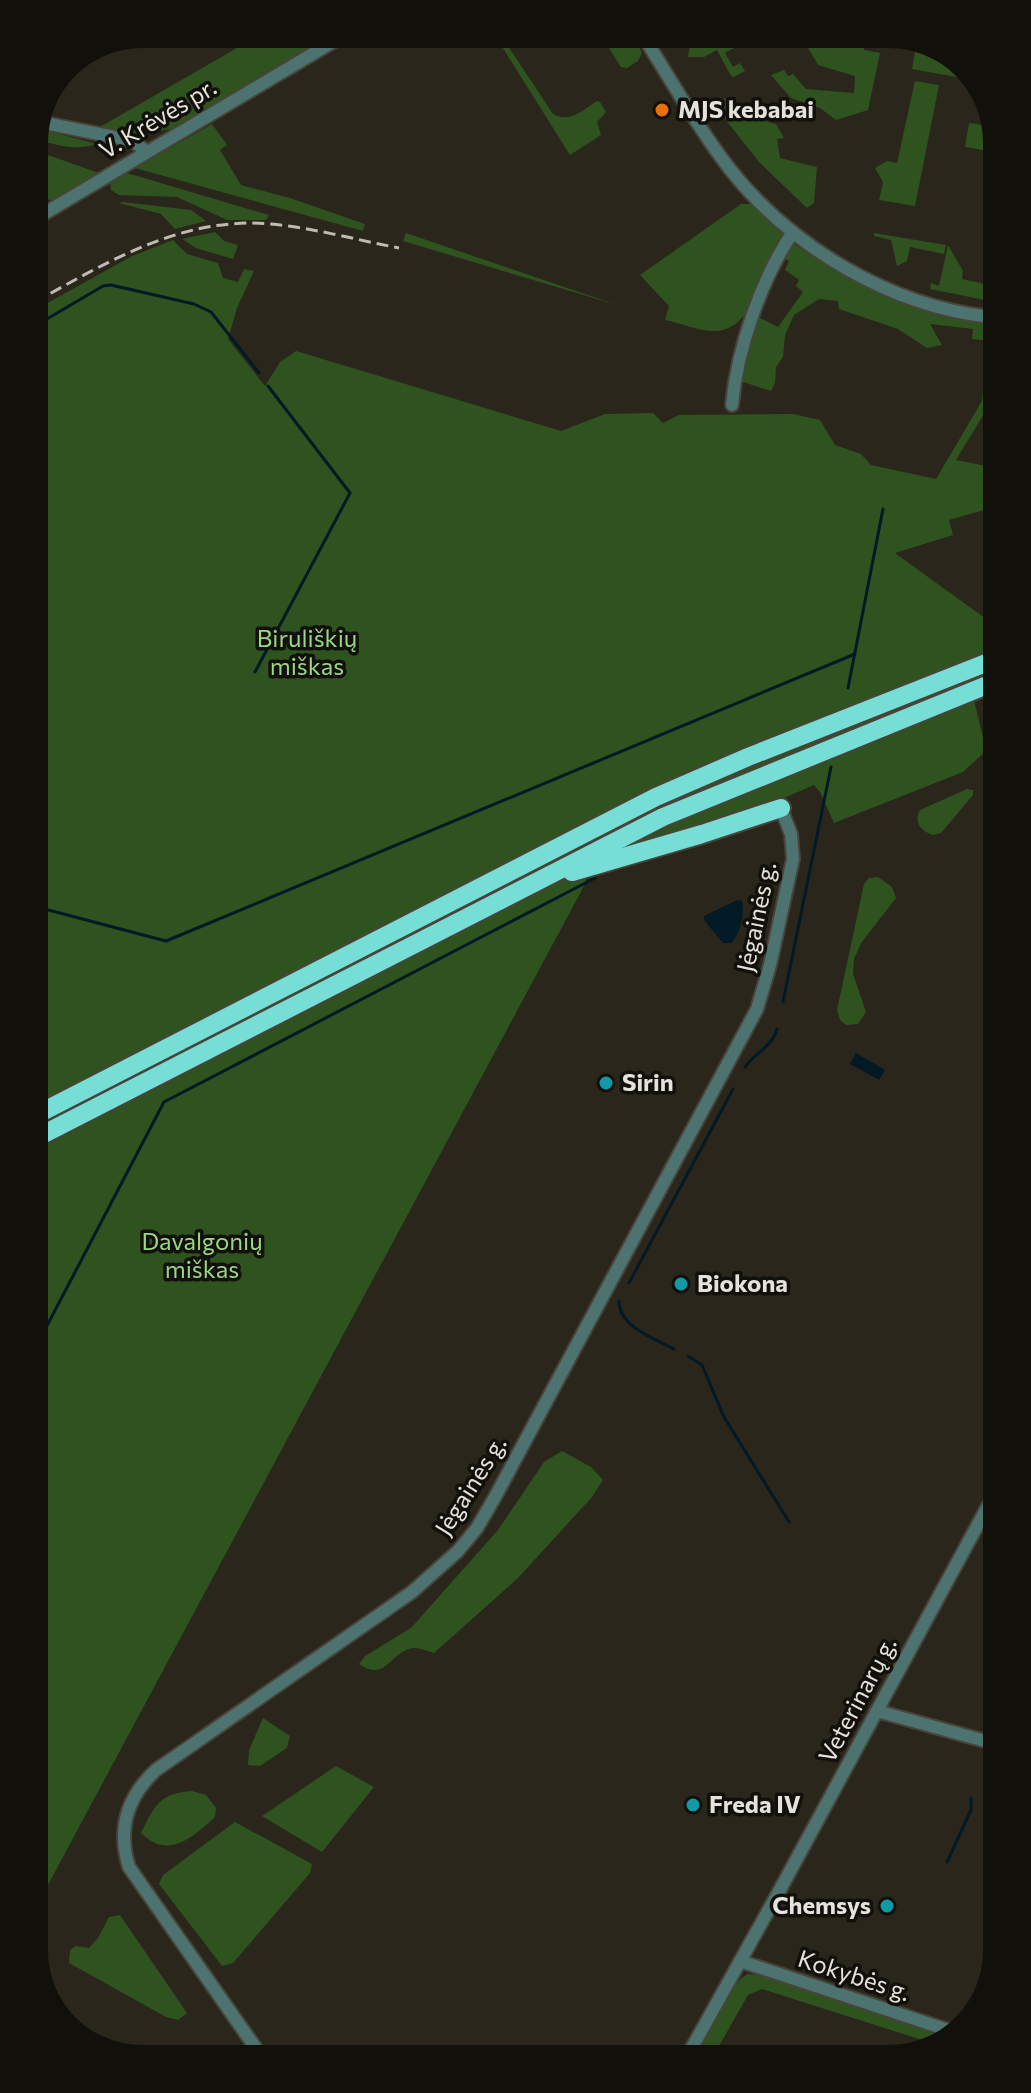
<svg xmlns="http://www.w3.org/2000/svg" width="1031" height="2093" font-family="Commissioner,sans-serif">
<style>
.green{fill:#2e531e}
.water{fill:#021926}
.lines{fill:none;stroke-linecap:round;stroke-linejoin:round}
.stream{stroke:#021926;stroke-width:3}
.minor-casing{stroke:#48443a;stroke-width:16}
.highway-casing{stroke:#48443a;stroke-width:22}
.minor{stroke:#4c736f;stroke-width:12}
.highway{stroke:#77ded5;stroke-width:18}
.rail{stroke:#bebbb3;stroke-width:3;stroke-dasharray:12 6;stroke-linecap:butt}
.food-dot{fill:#e8710a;stroke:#11100b;stroke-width:3}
.culture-dot{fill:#0f9aa8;stroke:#11100b;stroke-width:3}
.labels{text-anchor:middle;stroke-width:7;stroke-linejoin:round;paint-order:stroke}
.poi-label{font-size:24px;font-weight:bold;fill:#e5e2db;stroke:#11100b;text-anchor:start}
.street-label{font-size:24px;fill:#e5e2db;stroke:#11100b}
.park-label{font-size:24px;fill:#9ad784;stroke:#11100b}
</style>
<rect width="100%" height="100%" fill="#2a261b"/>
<g class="green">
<path d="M 261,34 L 338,34 L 178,127 C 148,135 124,135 93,131 Z"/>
<path d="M 494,34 L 500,34 L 553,114 C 571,123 581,111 597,101 L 600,102 L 606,112 L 597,122 L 601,135 L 570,155 Z"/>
<path d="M 600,34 L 633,34 L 642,53 L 638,61 L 627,68 L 621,67 Z"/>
<path d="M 687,34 L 715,34 L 718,40 L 729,34 L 759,34 L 725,53 L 733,67 L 740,63 L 745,71 L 734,77 L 731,76 L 717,50 L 704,57 L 688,57 L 690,44 Z"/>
<path d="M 864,43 L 864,50 L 880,53 L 868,110 L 836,120 L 820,108 L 791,98 L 771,75 L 784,70 L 788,76 L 793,74 L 806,89 L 854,93 L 855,76 L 818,65 L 807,46 Z"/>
<path d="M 915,52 L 957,59 L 973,80 L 912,69 Z"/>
<path d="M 915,81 L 939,85 L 915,206 L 879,200 L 883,182 L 875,168 L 887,161 L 897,163 Z"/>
<path d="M 724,98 L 749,117 L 776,124 L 784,138 L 777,139 L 780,158 L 817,167 L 814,203 L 807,208 L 759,162 L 714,105 Z"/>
<path d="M 969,123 L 989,126 L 989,151 L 965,147 Z"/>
<path d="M 212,124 L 227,145 L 220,150 L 241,185 L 290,198 L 365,224 L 363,231 L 135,168 Z"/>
<path d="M 37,128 L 97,144 C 75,151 56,145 34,139 Z"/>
<path d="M 45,154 L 99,173 L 55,200 L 34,199 L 34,179 L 37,179 L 47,164 Z"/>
<path d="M 126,173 L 144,178 L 269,215 L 266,220 L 227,220 L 177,197 L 119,195 L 111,190 L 110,182 Z"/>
<path d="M 123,202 L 191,210 L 206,221 L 175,229 L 161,214 L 119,203 Z"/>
<path d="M 741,204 L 751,204 L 783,234 C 771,263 753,332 714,331 C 699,331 680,323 665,320 L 669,306 L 640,275 Z"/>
<path d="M 215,232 L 224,241 L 238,245 L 233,259 L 196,248 L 182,239 Z"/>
<path d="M 406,233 L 617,305 L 403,241 Z"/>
<path d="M 874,233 L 946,245 L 944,254 L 910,247 L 907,261 L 897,266 L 891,240 L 874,236 Z"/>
<path d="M 173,240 L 187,254 L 218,263 L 223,278 L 238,282 L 244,269 L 254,271 L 237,308 L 228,339 L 265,386 L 280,362 L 296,351 L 561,431 L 605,414 L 653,413 L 663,423 L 679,415 L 793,414 L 820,420 L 835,445 L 861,454 L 871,465 L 936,479 L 982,401 L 985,363 L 990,358 L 990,404 L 956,460 L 991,467 L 991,508 L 949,520 L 953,535 L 895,553 L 982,616 L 991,618 L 991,651 L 773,737 L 613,808 L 38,1103 L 35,310 L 132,256 Z"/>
<path d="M 794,244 C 859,288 911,313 990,324 L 990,341 L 972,339 L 973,329 L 930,324 L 942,345 L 927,348 L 898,329 L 839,309 L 838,301 L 819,299 L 794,315 L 785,335 L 783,357 L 776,367 L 775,383 L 771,391 L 740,381 L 756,316 L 778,327 L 803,292 L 796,286 L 799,280 L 785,270 L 789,261 L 782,257 L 787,245 Z"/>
<path d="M 948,245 L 963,271 L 962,279 L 990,285 L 990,301 L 930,289 L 931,283 L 939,286 Z"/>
<path d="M 991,668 L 991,676 L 827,742 L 38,1131 L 38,1120 L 679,794 Z"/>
<path d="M 974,700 L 986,751 L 963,772 L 834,823 L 820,792 L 814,785 L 768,805 L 603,858 L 693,813 Z"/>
<path d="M 967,789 L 973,790 L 973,795 L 941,833 L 933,835 C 922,832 913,822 920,810 Z"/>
<path d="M 588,871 L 584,886 L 42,1896 L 38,1149 L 562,880 Z"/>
<path d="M 878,877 L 892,887 L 896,898 L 861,943 L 854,959 L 853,974 L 866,1012 L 858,1024 L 846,1025 L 840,1020 L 837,1010 L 864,884 L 869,878 Z"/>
<path d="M 562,1451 L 591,1467 L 603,1480 L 592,1497 L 518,1578 L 434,1653 C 427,1651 416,1646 409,1649 C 389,1655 385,1682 359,1664 L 365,1656 L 411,1628 L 498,1530 L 544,1462 Z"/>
<path d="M 263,1718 L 290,1736 L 287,1748 L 260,1766 L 248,1765 L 249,1750 Z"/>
<path d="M 336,1766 L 374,1787 L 322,1852 L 262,1816 Z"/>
<path d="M 192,1791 L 206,1795 L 216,1808 L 215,1817 C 192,1838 168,1860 141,1833 C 154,1807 159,1793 192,1791 Z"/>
<path d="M 235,1822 L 312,1864 L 310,1873 L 305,1879 L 233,1963 L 222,1966 L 159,1884 L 163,1875 Z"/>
<path d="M 120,1915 L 187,2013 L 178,2020 L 166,2017 L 69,1963 L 70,1950 L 76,1946 L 89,1948 L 98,1938 L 109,1917 Z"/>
<path d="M 748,1974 L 767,1976 L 948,2037 L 938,2045 L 762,1989 L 748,1995 L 715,2053 L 695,2053 C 707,2032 726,1985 748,1974 Z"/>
</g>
<g class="water">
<path d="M 737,900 L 742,901 C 745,913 740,935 731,943 L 723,943 L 704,920 L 704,916 Z"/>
<path d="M 856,1053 L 885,1070 L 879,1080 L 850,1064 Z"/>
</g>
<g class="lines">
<g class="stream">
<path d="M 35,326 L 103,286 L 111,285 L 194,304 L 211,312 L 259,373"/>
<path d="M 255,672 L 350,493 L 268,386"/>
<path d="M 848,688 L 883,509"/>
<path d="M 37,907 L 166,941 L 855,654"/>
<path d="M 783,1002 L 831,767"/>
<path d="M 745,1067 C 756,1052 772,1047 777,1029"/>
<path d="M 629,1283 L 733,1089"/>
<path d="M 619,1301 C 619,1327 654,1338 674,1349"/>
<path d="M 39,1341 L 164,1102 L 595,878"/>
<path d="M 688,1356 L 702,1365 L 724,1417 L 789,1522"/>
<path d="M 947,1862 L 971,1810 L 971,1798"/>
</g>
<defs>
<g id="minor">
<path d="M 642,34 C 670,79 697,126 729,168 C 791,247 890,306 990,317"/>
<path d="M 40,122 L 134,141 L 146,152"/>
<path d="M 35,219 L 346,34"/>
<path d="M 732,405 C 737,350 761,279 793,232"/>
<path d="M 877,1711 L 996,1744"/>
<path d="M 740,1961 L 954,2032"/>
<path d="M 689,2053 L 782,1886 L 995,1493"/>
<path d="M 262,2057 L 129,1867 C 117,1829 127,1797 156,1770 L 412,1592 L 458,1551 L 477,1528 L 495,1497 L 757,1009 L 770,965 L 793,859 L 791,834 L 781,808"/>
</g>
<g id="highway">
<path d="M 572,872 L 702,834 L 781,808"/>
<path d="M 38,1114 L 656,797 L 748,757 L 991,661"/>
<path d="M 38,1137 L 663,817 L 992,683"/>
</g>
</defs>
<use href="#minor" class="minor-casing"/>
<use href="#highway" class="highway-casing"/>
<use href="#minor" class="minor"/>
<use href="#highway" class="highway"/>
<path class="rail" d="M 35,302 C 109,261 183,216 271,224 C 314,228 357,240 399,248"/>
</g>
<circle class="food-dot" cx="662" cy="110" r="8"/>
<g class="culture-dot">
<circle cx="606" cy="1083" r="8"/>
<circle cx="681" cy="1284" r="8"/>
<circle cx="693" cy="1805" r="8"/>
<circle cx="887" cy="1906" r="8"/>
</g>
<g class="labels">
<g class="poi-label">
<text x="678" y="118">MJS kebabai</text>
<text x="622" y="1091">Sirin</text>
<text x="697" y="1292">Biokona</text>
<text x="709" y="1813">Freda IV</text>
<text x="871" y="1914" text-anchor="end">Chemsys</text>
</g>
<g class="street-label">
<text transform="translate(158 119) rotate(-31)" y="8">V. Krėvės pr.</text>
<text transform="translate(757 917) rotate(-78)" y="8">Jėgainės g.</text>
<text transform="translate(471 1486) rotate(-58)" y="8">Jėgainės g.</text>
<text transform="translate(858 1700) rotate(-62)" y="8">Veterinarų g.</text>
<text transform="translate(854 1976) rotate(18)" y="8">Kokybės g.</text>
</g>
<g class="park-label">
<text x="307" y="647">Biruliškių<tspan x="307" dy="28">miškas</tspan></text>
<text x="202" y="1250">Davalgonių<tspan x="202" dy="28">miškas</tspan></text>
</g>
</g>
<path d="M0 0H1031V2093H0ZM142 48H889A94 94 0 0 1 983 142V1951A94 94 0 0 1 889 2045H142A94 94 0 0 1 48 1951V142A94 94 0 0 1 142 48Z" fill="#11100b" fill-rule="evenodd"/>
</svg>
